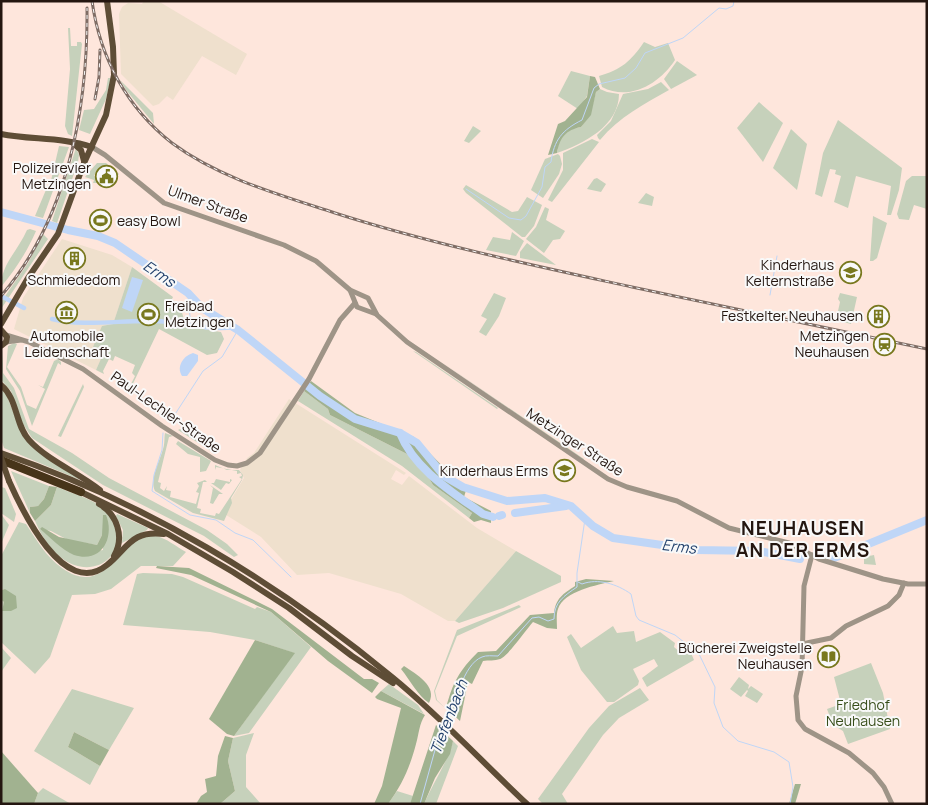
<svg xmlns="http://www.w3.org/2000/svg" width="928" height="805" font-family="Manrope,sans-serif">
<style>
.commercial{fill:#efe0cd}
.green{fill:#c6d1bb;fill-rule:evenodd}
.forest{fill:#a1b290}
.water{fill:#bfd6f7}
.lines{fill:none;stroke-linecap:round;stroke-linejoin:round}
.stream{stroke:#bfd6f7;stroke-width:1}
.canal{stroke:#bfd6f7;stroke-width:4.5}
.river{stroke:#bfd6f7;stroke-width:8}
.minor{stroke:#9e9487;stroke-width:5}
.major{stroke:#5e4d36;stroke-width:6}
.highway{stroke:#473419;stroke-width:8}
.rail-casing{stroke:#7f6d65;stroke-width:3}
.rail{stroke:#f9f9f9;stroke-width:1;stroke-dasharray:4;stroke-linecap:butt}
.major-bridge{stroke:#5e4d36;stroke-width:6}
.labels{text-anchor:middle;stroke-width:4;stroke-linejoin:round;paint-order:stroke}
.poi-label{font-size:14px;fill:#241610;stroke:#f9f9f9;text-anchor:end}
.street-label{font-size:14px;fill:#241610;stroke:#f9f9f9}
.park-label{font-size:14px;fill:#374d19;stroke:#f9f9f9}
.water-label{font-size:15px;font-style:italic;fill:#24426d;stroke:#f9f9f9}
.district-label{font-size:19px;font-weight:bold;letter-spacing:1px;fill:#241610;stroke:#f9f9f9}
</style>
<rect width="100%" height="100%" fill="#fee6dc"/>
<g class="commercial">
<path d="M 144,1 L 158,1 L 247,54 L 236,75 L 202,56 L 173,100 L 167,96 L 159,104 L 153,106 L 121,74 L 119,14 L 122,7 L 128,3 L 142,4 Z"/>
<path d="M 62,239 L 112,255 L 132,267 L 113,324 L 93,347 L 105,352 L 96,370 L 14,329 L 23,298 Z"/>
<path d="M 289,399 L 406,473 L 404,475 L 396,470 L 391,479 L 402,485 L 409,476 L 477,528 L 516,551 L 455,621 L 448,621 L 401,594 L 329,573 L 297,575 L 261,537 L 223,513 L 244,478 L 240,470 L 247,458 L 254,453 Z"/>
</g>
<g class="green">
<path d="M 68,28 L 70,28 L 71,46 L 77,46 L 77,42 L 81,42 L 82,44 L 72,136 L 68,134 L 65,126 L 70,69 Z"/>
<path d="M 644,42 L 655,47 L 668,43 L 675,60 C 660,83 630,102 602,87 L 599,76 C 621,70 631,61 644,42 Z"/>
<path d="M 677,61 L 697,75 L 671,89 L 664,79 Z"/>
<path d="M 571,71 L 590,76 L 587,96 L 578,109 L 558,96 Z"/>
<path d="M 108,78 L 111,78 L 106,99 L 90,134 L 79,130 L 84,110 L 94,109 L 106,90 Z"/>
<path d="M 120,80 L 153,113 L 154,124 L 126,90 Z"/>
<path d="M 661,82 L 669,90 C 644,104 619,117 600,140 L 598,138 L 597,135 L 611,121 L 623,94 L 648,89 Z"/>
<path d="M 600,89 L 607,92 L 619,94 C 619,126 583,144 557,153 L 559,141 L 569,129 L 581,127 L 590,115 L 596,92 Z"/>
<path d="M 759,102 L 783,123 L 763,162 L 737,128 Z"/>
<path d="M 838,120 L 902,168 L 899,190 L 891,215 L 887,215 L 891,186 L 856,176 L 848,208 L 834,202 L 841,176 L 835,174 L 836,170 L 830,169 L 822,197 L 815,194 L 823,153 Z"/>
<path d="M 473,126 L 481,131 L 469,143 L 464,141 Z"/>
<path d="M 791,129 L 807,144 L 797,190 L 773,168 Z"/>
<path d="M 592,139 L 599,142 L 552,202 L 548,200 L 563,170 L 563,153 Z"/>
<path d="M 59,146 L 69,147 L 43,218 L 35,216 L 48,185 L 50,185 Z"/>
<path d="M 76,148 L 79,155 L 78,162 L 57,223 L 52,221 Z"/>
<path d="M 558,154 L 560,156 L 562,164 L 559,174 L 543,198 L 531,190 L 545,159 Z"/>
<path d="M 97,163 L 106,163 L 119,174 L 115,178 L 97,170 L 94,176 L 99,179 L 97,183 L 93,183 L 94,180 L 85,177 Z"/>
<path d="M 912,176 L 927,176 L 927,209 L 914,205 L 909,220 L 899,219 L 897,214 L 906,181 Z"/>
<path d="M 597,178 L 606,184 L 601,192 L 587,189 L 594,179 Z"/>
<path d="M 466,185 L 512,212 L 518,211 L 527,197 L 542,205 L 534,226 L 525,237 L 522,237 L 466,193 L 463,189 Z"/>
<path d="M 646,193 L 654,197 L 652,206 L 638,203 Z"/>
<path d="M 545,207 L 549,209 L 546,220 L 565,231 L 560,239 L 553,240 L 544,253 L 526,239 L 536,227 Z"/>
<path d="M 873,216 L 887,223 L 877,258 L 873,261 L 870,261 Z"/>
<path d="M 30,229 L 36,231 C 27,252 15,270 1,287 C 1,264 18,251 27,230 Z"/>
<path d="M 512,232 L 524,241 L 516,256 L 486,250 L 493,237 L 510,240 Z"/>
<path d="M 43,234 L 48,239 L 1,309 L 1,302 L 28,263 Z"/>
<path d="M 527,243 L 556,265 L 520,258 L 520,252 Z"/>
<path d="M 132,267 L 173,297 L 172,299 L 180,306 L 186,326 L 221,332 L 224,339 L 217,353 L 207,355 L 159,329 L 128,394 L 128,385 L 130,386 L 135,376 L 132,373 L 135,365 L 115,356 L 113,361 L 109,359 L 103,371 L 104,374 L 96,370 L 104,352 L 93,347 L 102,326 L 113,324 Z"/>
<path d="M 494,293 L 506,298 L 499,316 L 486,336 L 479,332 L 487,319 L 481,316 Z"/>
<path d="M 840,293 L 857,297 L 851,324 L 836,320 L 840,302 L 838,299 Z"/>
<path d="M 14,343 L 17,344 L 7,367 L 21,387 L 27,405 L 36,409 L 45,389 L 38,385 L 43,387 L 54,361 L 58,359 L 61,362 L 61,365 L 58,363 L 32,426 L 20,391 L 6,369 L 8,346 Z"/>
<path d="M 3,349 L 3,373 L 14,388 L 29,429 L 72,453 L 109,478 L 207,530 L 227,544 L 238,555 L 234,557 L 204,536 L 103,485 L 32,438 L 23,424 L 11,391 L 1,380 Z"/>
<path d="M 413,351 L 416,352 L 498,408 L 497,409 Z"/>
<path d="M 440,361 L 584,459 L 583,460 Z"/>
<path d="M 83,384 L 84,387 L 61,437 L 58,436 Z"/>
<path d="M 1,389 L 6,394 L 22,433 L 80,480 L 4,448 L 1,439 Z"/>
<path d="M 304,391 L 328,409 L 330,415 L 407,454 L 426,473 L 433,485 L 472,513 L 469,518 L 402,466 L 298,401 Z"/>
<path d="M 180,429 L 210,448 L 211,451 L 178,430 Z"/>
<path d="M 165,433 L 173,436 L 169,437 L 158,482 L 161,483 L 160,488 L 164,491 L 167,486 L 166,490 L 171,491 L 170,497 L 196,504 L 199,493 L 196,492 L 199,486 L 197,483 L 205,480 L 207,482 L 203,482 L 197,508 L 201,509 L 200,513 L 215,516 L 216,513 L 219,514 L 242,479 L 239,477 L 242,476 L 241,473 L 237,474 L 237,471 L 216,467 L 215,470 L 215,465 L 227,470 L 239,470 L 243,475 L 242,480 L 231,498 L 232,503 L 224,521 L 193,513 L 155,491 C 149,479 160,461 163,449 C 165,444 164,438 165,433 Z"/>
<path d="M 178,441 L 211,461 L 206,471 L 200,472 L 200,457 L 188,454 L 176,444 Z"/>
<path d="M 11,471 L 49,486 L 44,499 L 38,506 L 30,507 L 30,513 Z"/>
<path d="M 216,479 L 230,482 L 230,479 L 232,480 L 229,484 L 226,483 L 221,490 L 211,483 L 214,483 Z"/>
<path d="M 210,485 L 223,494 L 219,494 L 213,504 L 210,503 L 213,488 Z"/>
<path d="M 1,487 L 5,488 L 16,514 L 14,522 L 1,513 Z"/>
<path d="M 57,487 C 73,494 96,499 108,513 C 144,557 71,605 35,521 L 51,505 ZM 40,529 L 51,531 L 68,540 L 97,545 L 102,535 L 103,550 L 75,555 Z"/>
<path d="M 1,514 L 9,525 L 1,544 Z"/>
<path d="M 117,514 L 148,528 L 147,530 L 122,543 L 123,530 L 116,516 Z"/>
<path d="M 19,522 L 26,524 C 36,539 46,557 62,568 C 109,602 122,528 156,536 C 166,538 177,547 186,552 L 173,566 L 141,566 L 111,589 L 95,594 L 72,595 L 50,657 L 35,674 L 1,642 L 1,600 L 4,602 L 3,611 L 11,611 L 5,589 L 1,590 L 1,556 Z"/>
<path d="M 516,551 L 561,576 L 561,582 L 503,608 L 459,623 L 455,621 Z"/>
<path d="M 874,555 L 876,565 L 864,564 L 864,557 Z"/>
<path d="M 143,573 L 172,574 L 183,577 L 255,609 L 257,607 L 271,612 L 311,647 L 249,733 L 234,736 L 294,653 L 255,640 L 210,632 L 123,625 L 137,574 Z"/>
<path d="M 519,605 L 521,607 L 457,636 L 435,691 L 437,700 L 445,708 L 436,700 L 434,691 L 457,630 Z"/>
<path d="M 613,626 L 617,633 L 634,631 L 636,642 L 660,632 L 675,643 L 674,647 L 682,654 L 691,653 L 694,660 L 647,687 L 642,678 L 658,666 L 654,659 L 633,669 L 639,681 L 638,685 L 614,702 L 607,702 L 581,670 L 567,637 L 571,634 L 581,648 Z"/>
<path d="M 1,647 L 11,658 L 1,672 Z"/>
<path d="M 871,663 L 883,693 L 890,729 L 848,744 L 843,731 L 833,725 L 827,709 L 841,704 L 834,677 Z"/>
<path d="M 739,677 L 749,685 L 748,689 L 751,686 L 763,694 L 757,703 L 745,696 L 748,691 L 747,690 L 741,697 L 730,689 Z"/>
<path d="M 389,684 L 418,705 L 424,714 L 381,691 Z"/>
<path d="M 640,688 L 649,700 L 619,718 L 603,735 L 562,794 L 568,804 L 543,804 L 538,799 L 589,728 L 609,706 Z"/>
<path d="M 72,689 L 134,708 L 109,750 L 74,732 L 68,747 L 100,766 L 90,785 L 34,751 Z"/>
<path d="M 254,733 L 246,755 L 246,787 L 261,804 L 220,804 L 235,791 L 228,761 L 233,738 Z"/>
<path d="M 453,741 L 458,746 L 436,804 L 424,804 C 433,783 448,761 453,741 Z"/>
<path d="M 43,788 L 71,804 L 34,804 L 38,793 Z"/>
<path d="M 397,791 L 413,796 L 410,804 L 388,804 Z"/>
</g>
<g class="forest">
<path d="M 590,76 L 595,77 L 600,89 L 596,92 L 591,115 L 581,127 C 566,130 560,137 557,153 L 548,155 L 558,124 L 565,121 L 587,97 Z"/>
<path d="M 311,381 L 355,413 L 414,437 L 456,480 L 467,487 L 464,497 L 491,511 L 491,523 L 481,520 L 474,522 L 469,518 L 472,513 L 433,485 L 426,473 L 407,454 L 330,415 L 328,409 L 304,391 Z"/>
<path d="M 49,486 L 57,487 L 51,505 L 35,521 L 30,513 L 30,507 L 38,506 L 44,499 Z"/>
<path d="M 103,515 L 106,515 C 115,537 102,564 74,555 C 62,550 50,537 40,529 L 42,527 L 59,537 L 97,545 L 102,535 Z"/>
<path d="M 157,566 L 189,568 L 272,609 L 364,679 L 372,679 L 379,683 L 372,693 L 328,661 L 271,612 L 191,575 L 156,568 Z"/>
<path d="M 586,579 L 614,581 C 597,585 564,591 558,609 C 556,614 557,623 557,629 L 547,628 L 533,622 C 526,630 507,657 500,659 C 495,661 488,660 483,661 L 472,684 L 468,682 L 460,721 L 446,708 C 453,682 459,671 478,652 L 496,651 L 530,615 L 554,613 C 556,598 563,594 575,586 L 575,582 Z"/>
<path d="M 5,589 L 16,596 L 17,608 L 11,611 L 2,611 L 4,602 L 1,600 L 1,590 Z"/>
<path d="M 255,640 L 295,653 L 234,736 L 227,734 L 209,719 Z"/>
<path d="M 404,666 C 416,674 438,686 429,703 C 418,696 410,680 401,669 Z"/>
<path d="M 381,691 L 425,715 C 419,724 419,734 416,744 C 410,767 402,785 388,804 L 374,804 L 382,786 L 401,708 L 377,699 L 375,697 Z"/>
<path d="M 436,725 L 453,741 L 450,754 L 435,778 L 424,804 L 410,804 Z"/>
<path d="M 74,732 L 109,750 L 100,766 L 68,747 Z"/>
<path d="M 225,736 L 233,738 L 228,761 L 235,791 L 220,804 L 196,804 L 201,796 L 207,792 L 205,779 L 216,776 L 218,756 Z"/>
<path d="M 1,751 L 38,793 L 34,804 L 1,804 Z"/>
<path d="M 795,784 L 801,784 L 795,804 L 789,804 Z"/>
</g>
<g class="water">
<path d="M 132,277 L 143,280 L 132,312 L 122,308 Z"/>
<path d="M 193,353 L 198,355 L 198,361 L 187,376 L 182,376 C 176,367 183,356 193,353 Z"/>
</g>
<g class="lines">
<g class="stream">
<path d="M 466,189 L 509,218 L 521,220 L 526,216 L 542,187 L 545,167 L 551,162 C 554,140 562,130 582,120 L 594,88 L 599,84 L 625,78 L 636,68 L 645,53 L 683,38 L 719,8 L 726,9 L 733,6 L 734,1"/>
<path d="M 188,293 L 190,317"/>
<path d="M 770,295 L 777,256"/>
<path d="M 170,422 L 203,371 L 222,357 L 238,330"/>
<path d="M 163,433 L 162,450 L 154,475 L 152,491 L 190,515 L 216,520 L 235,533 L 253,540 L 291,577"/>
<path d="M 578,582 L 582,584 C 598,578 617,584 631,594 L 636,616 L 639,620 L 675,635 L 699,654 L 715,687 L 714,703 L 723,727 L 738,741 L 774,752 L 789,762 L 793,787 L 790,804"/>
<path d="M 447,723 C 455,705 463,664 482,657 C 486,655 493,656 498,656 L 532,618 L 539,617 L 548,621 L 554,619 C 554,602 564,596 577,587 L 577,573 L 585,519"/>
<path d="M 420,804 L 435,750 L 445,729"/>
</g>
<g class="canal">
<path d="M 1,296 L 24,308"/>
<path d="M 52,319 C 83,327 121,320 153,321 C 180,321 207,331 234,327"/>
</g>
<g class="river">
<path d="M 1,212 L 68,230 L 98,236 L 115,243 L 188,293 L 202,308 L 238,330 L 320,396 L 355,419 L 400,433 L 417,443 L 444,476 L 463,487 L 507,501 L 545,498 L 571,506 L 593,526 L 613,538 L 697,550 L 759,551 L 800,559"/>
<path d="M 400,433 C 414,469 452,492 483,514 L 493,517"/>
<path d="M 515,513 L 566,506"/>
<path d="M 499,516 L 502,515"/>
<path d="M 834,558 L 927,520"/>
</g>
<g class="minor">
<path d="M 92,147 L 105,155 L 164,203 L 284,245 L 316,261 L 350,290 L 368,298 L 377,315 L 407,342 L 608,479 L 627,487 L 677,501 L 729,528 L 789,543 L 819,559 L 883,579 L 908,584 L 927,584"/>
<path d="M 350,290 L 357,307 L 376,314"/>
<path d="M 6,335 L 29,342 L 83,369 L 162,426 L 215,460 L 228,465 L 237,466 L 247,463 L 260,453 L 309,379 L 340,320 L 355,303"/>
<path d="M 6,342 L 21,340"/>
<path d="M 812,555 L 804,586 L 802,667 L 796,696 L 798,720 L 805,729 L 849,753 L 873,773 L 884,787 L 892,804"/>
<path d="M 802,644 L 831,638 L 846,626 L 888,606 L 899,595 L 904,583"/>
</g>
<g class="major">
<path d="M 1,134 C 31,140 62,137 92,147"/>
<path d="M 73,143 L 81,150 L 84,161"/>
<path d="M 1,324 L 28,278 L 58,234 L 84,163 L 106,115 L 114,75 L 113,47 L 107,1"/>
<path d="M 1,330 L 7,337 L 6,342 L 1,346"/>
<path d="M 1,385 C 18,399 15,425 29,440 C 47,460 79,473 100,490"/>
<path d="M 1,453 C 143,501 277,582 392,677 C 440,716 482,762 527,804"/>
<path d="M 9,481 C 22,510 64,600 107,565 C 128,548 131,530 164,534"/>
<path d="M 81,492 L 168,534 L 233,572 L 289,608 L 352,656 L 393,683"/>
<path d="M 99,504 C 117,514 125,537 114,556"/>
</g>
<path class="highway" d="M 1,460 L 81,492"/>
<defs>
<g id="rail">
<path d="M 92,1 C 100,58 127,108 172,143 C 219,178 280,195 335,213 C 432,244 532,265 632,287 C 730,308 828,328 927,349"/>
<path d="M 95,99 L 99,77 L 100,50"/>
<path d="M 1,296 C 68,218 88,108 87,8"/>
</g>
</defs>
<use href="#rail" class="rail-casing"/>
<use href="#rail" class="rail"/>
<path class="major-bridge" d="M 1,458 L 9,481"/>
</g>
<defs>
<symbol id="civic-ring" viewBox="-11 -11 22 22"><circle r="9.5" fill="#f9f9f9" stroke="#78781e" stroke-width="1.5"/><path d="M-.6-6.5H3V-4.5H.6V-3L4-1V1h2V6H-6V1h2V-1L-.6-3ZM-1.2 2.5V6h2.4V2.5Z" fill="#78781e"/></symbol>
<symbol id="stadium-ring" viewBox="-11 -11 22 22"><circle r="9.5" fill="#f9f9f9" stroke="#78781e" stroke-width="1.5"/><path d="M0-5a6.5 5 0 1 0 0 10a6.5 5 0 1 0 0-10ZM-3.5-1.8h7v3.6h-7Z" fill="#78781e"/></symbol>
<symbol id="building-ring" viewBox="-11 -11 22 22"><circle r="9.5" fill="#f9f9f9" stroke="#78781e" stroke-width="1.5"/><path d="M-4-6H4V6H1V3H-1V6H-4ZM-2.5-4.3h1.7v1.8h-1.7ZM.8-4.3h1.7v1.8H.8ZM-2.5-1h1.7V.8h-1.7ZM.8-1h1.7V.8H.8Z" fill="#78781e"/></symbol>
<symbol id="school-ring" viewBox="-11 -11 22 22"><circle r="9.5" fill="#f9f9f9" stroke="#78781e" stroke-width="1.5"/><path d="M0-5L7-2L0 1L-7-2ZM-4 1L0 2.5L4 1V4Q0 6-4 4Z" fill="#78781e"/></symbol>
<symbol id="museum-ring" viewBox="-11 -11 22 22"><circle r="9.5" fill="#f9f9f9" stroke="#78781e" stroke-width="1.5"/><path d="M0-6L6-3V-2H-6V-3ZM-5-1h2V3h-2ZM-1-1h2V3h-2ZM3-1h2V3H3ZM-6 4H6V6H-6Z" fill="#78781e"/></symbol>
<symbol id="station-ring" viewBox="-11 -11 22 22"><circle r="9.5" fill="#f9f9f9" stroke="#78781e" stroke-width="1.5"/><path d="M-3-6H3Q5-6 5-4V2Q5 4 3 4L4.5 6H3L1.5 4h-3L-3 6H-4.5L-3 4Q-5 4-5 2V-4Q-5-6-3-6ZM-3.5-4v3h7v-3ZM-3.5 1v1.5H-2V1ZM2 1v1.5H3.5V1Z" fill="#78781e"/></symbol>
<symbol id="library-ring" viewBox="-11 -11 22 22"><circle r="9.5" fill="#f9f9f9" stroke="#78781e" stroke-width="1.5"/><path d="M-6-4Q-3-5.5-.7-3.5V5Q-3 3-6 4ZM6-4Q3-5.5 .7-3.5V5Q3 3 6 4Z" fill="#78781e"/></symbol>
</defs>
<g fill-rule="evenodd">
<use href="#civic-ring" x="94" y="164" width="25" height="25"/>
<use href="#stadium-ring" x="88" y="208" width="25" height="25"/>
<use href="#building-ring" x="62" y="246" width="25" height="25"/>
<use href="#school-ring" x="838" y="260" width="25" height="25"/>
<use href="#museum-ring" x="54" y="300" width="25" height="25"/>
<use href="#stadium-ring" x="136" y="302" width="25" height="25"/>
<use href="#building-ring" x="866" y="304" width="25" height="25"/>
<use href="#station-ring" x="872" y="332" width="25" height="25"/>
<use href="#school-ring" x="552" y="458" width="25" height="25"/>
<use href="#library-ring" x="816" y="644" width="25" height="25"/>
</g>
<g class="labels">
<g class="poi-label">
<text x="91" y="173">Polizeirevier<tspan x="91" dy="16">Metzingen</tspan></text>
<text x="117" y="226" text-anchor="start">easy Bowl</text>
<text x="834" y="270">Kinderhaus<tspan x="834" dy="16">Kelternstraße</tspan></text>
<text x="74" y="285" text-anchor="middle">Schmiededom</text>
<text x="165" y="311" text-anchor="start">Freibad<tspan x="165" dy="16">Metzingen</tspan></text>
<text x="863" y="321">Festkelter Neuhausen</text>
<text x="67" y="341" text-anchor="middle">Automobile<tspan x="67" dy="16">Leidenschaft</tspan></text>
<text x="869" y="341">Metzingen<tspan x="869" dy="16">Neuhausen</tspan></text>
<text x="548" y="476">Kinderhaus Erms</text>
<text x="812" y="653">Bücherei Zweigstelle<tspan x="812" dy="16">Neuhausen</tspan></text>
</g>
<g class="street-label">
<text transform="translate(208 204) rotate(20)" y="5">Ulmer Straße</text>
<text transform="translate(166 412) rotate(35)" y="5">Paul-Lechler-Straße</text>
<text transform="translate(575 442) rotate(33)" y="5">Metzinger Straße</text>
</g>
<g class="park-label">
<text x="863" y="710">Friedhof<tspan x="863" dy="16">Neuhausen</tspan></text>
</g>
<g class="water-label">
<text transform="translate(159 274) rotate(34)" y="5">Erms</text>
<text transform="translate(679 547) rotate(7)" y="5">Erms</text>
<text transform="translate(449 717) rotate(-69)" y="5">Tiefenbach</text>
</g>
<g class="district-label">
<text x="803" y="535">NEUHAUSEN<tspan x="803" dy="22">AN DER ERMS</tspan></text>
</g>
</g>
<rect width="928" height="805" fill="none" stroke="#241610" stroke-width="5"/>
</svg>
